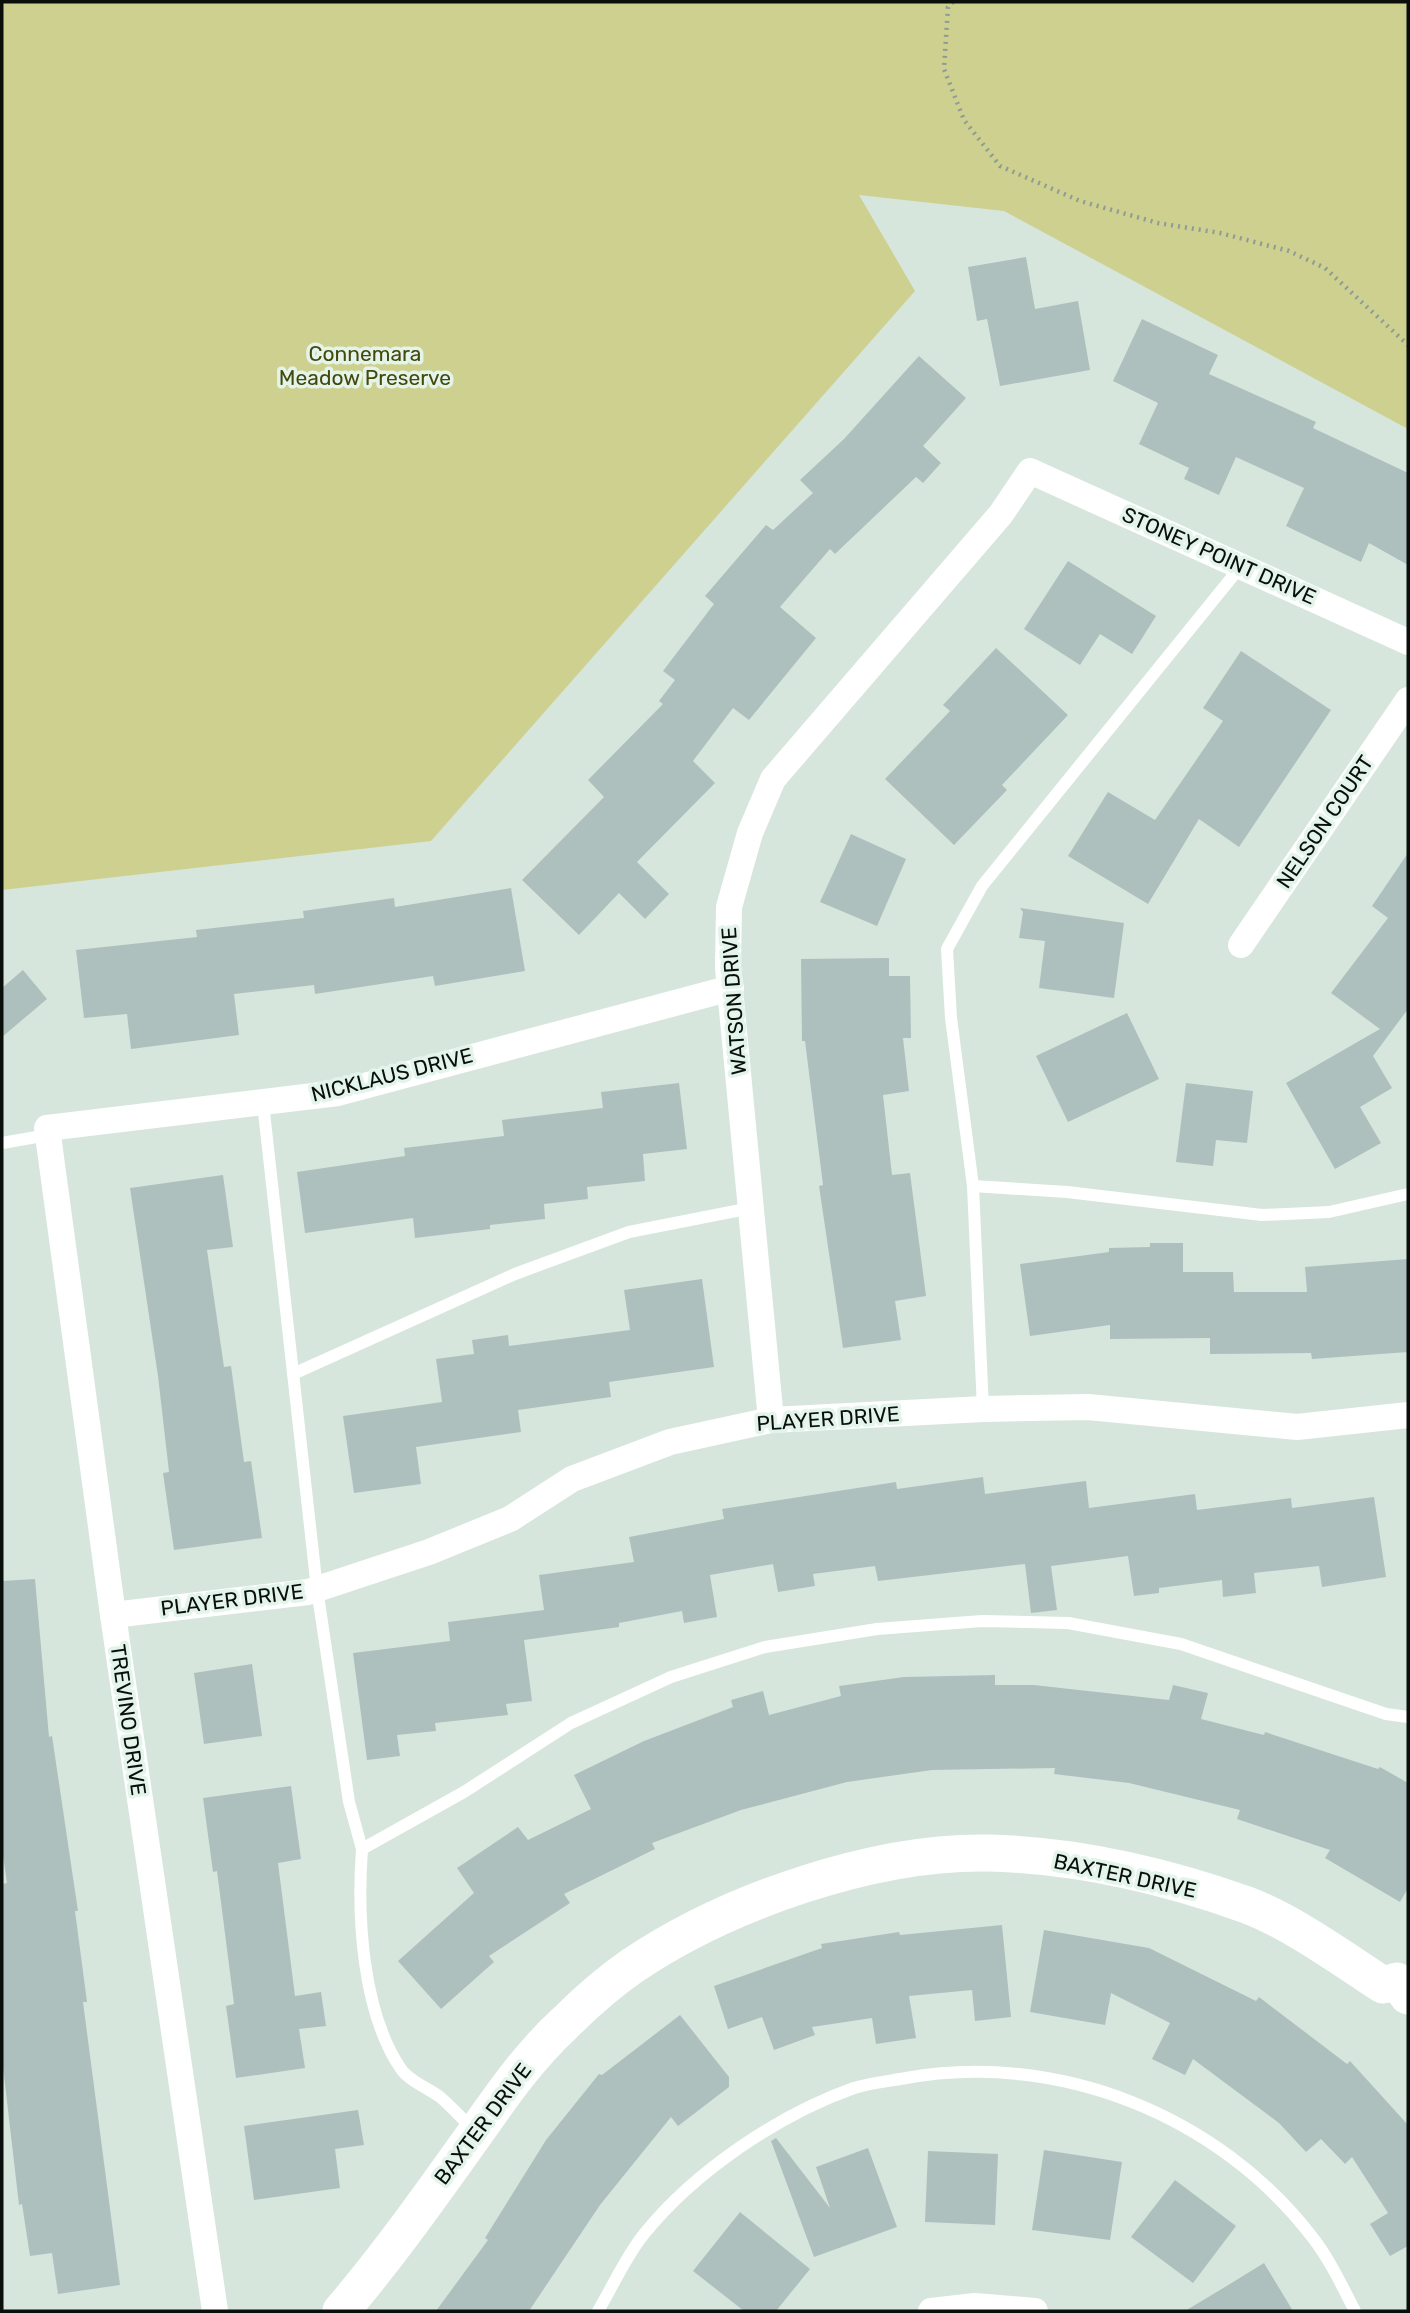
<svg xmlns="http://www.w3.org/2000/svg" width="1410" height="2313" font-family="Rubik,sans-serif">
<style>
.green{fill:#cdd08f}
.building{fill:#adc0be}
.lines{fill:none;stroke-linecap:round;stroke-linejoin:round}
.path{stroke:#8f9b94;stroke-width:4.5;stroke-dasharray:2 5;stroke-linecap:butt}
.lane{stroke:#fff;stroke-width:12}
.street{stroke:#fff;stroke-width:26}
.secondary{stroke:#fff;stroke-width:37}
.labels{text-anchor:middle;stroke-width:7;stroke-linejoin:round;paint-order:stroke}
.park-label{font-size:21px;fill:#46470b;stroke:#e3f4eb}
.street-label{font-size:21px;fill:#0a0f0c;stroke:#e3f4eb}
</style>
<rect width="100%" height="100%" fill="#d6e6dd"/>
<path class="green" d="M 2,2 L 1408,2 L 1408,429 L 1004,211 L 859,195 L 915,291 L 431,841 L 2,890 Z"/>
<g class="building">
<path d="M 1026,257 L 1035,309 L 1078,301 L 1090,370 L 1000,386 L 987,319 L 977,321 L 968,267 Z"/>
<path d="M 1142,319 L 1218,355 L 1209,374 L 1316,422 L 1313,428 L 1408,473 L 1408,565 L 1369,543 L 1361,562 L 1286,526 L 1304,488 L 1236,457 L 1219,495 L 1184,479 L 1189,468 L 1139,444 L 1158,403 L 1113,381 Z"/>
<path d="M 919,356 L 966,398 L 923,446 L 941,463 L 923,483 L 916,477 L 835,554 L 830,549 L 780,607 L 816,638 L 749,720 L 733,708 L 693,761 L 715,783 L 637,862 L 669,894 L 645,919 L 619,893 L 579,935 L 522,880 L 604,797 L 588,780 L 663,704 L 659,701 L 675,680 L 663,671 L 714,604 L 705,596 L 766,525 L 773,530 L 813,493 L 800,480 L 844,439 Z"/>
<path d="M 1068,561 L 1156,616 L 1132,654 L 1100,634 L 1080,665 L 1024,629 Z"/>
<path d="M 996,648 L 1068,715 L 1002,785 L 1007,790 L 954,845 L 885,779 L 950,711 L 943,705 Z"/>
<path d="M 1241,651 L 1331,710 L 1239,847 L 1199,819 L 1148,904 L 1068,856 L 1108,792 L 1155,820 L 1223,721 L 1203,708 Z"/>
<path d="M 851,834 L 906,859 L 877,926 L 820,902 Z"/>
<path d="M 1408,853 L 1408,1009 L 1373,1056 L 1392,1088 L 1360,1107 L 1381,1143 L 1335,1169 L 1286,1083 L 1380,1029 L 1331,993 L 1388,918 L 1372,906 Z"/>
<path d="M 511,888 L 525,971 L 435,986 L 433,976 L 315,994 L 314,985 L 234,994 L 239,1035 L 131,1049 L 127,1014 L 84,1018 L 76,950 L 197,937 L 196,930 L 304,918 L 303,911 L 394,898 L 395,907 Z"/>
<path d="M 1020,908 L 1124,923 L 1114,998 L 1039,988 L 1045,941 L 1019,938 L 1023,912 Z"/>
<path d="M 889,958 L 889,976 L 910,976 L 911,1038 L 903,1038 L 909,1091 L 883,1095 L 892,1175 L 910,1173 L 926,1296 L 895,1301 L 901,1340 L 843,1348 L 819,1186 L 823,1185 L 805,1041 L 802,1041 L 801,959 Z"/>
<path d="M 23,970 L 47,999 L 2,1037 L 2,988 Z"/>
<path d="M 1127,1013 L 1159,1079 L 1068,1122 L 1036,1056 Z"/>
<path d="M 679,1083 L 687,1149 L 643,1154 L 645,1181 L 587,1187 L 588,1199 L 544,1204 L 545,1219 L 490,1225 L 490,1229 L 415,1238 L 413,1218 L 305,1233 L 297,1172 L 405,1156 L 404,1148 L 504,1136 L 502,1120 L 603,1108 L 601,1092 Z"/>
<path d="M 1186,1083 L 1253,1091 L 1247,1143 L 1216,1140 L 1213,1166 L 1176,1162 Z"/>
<path d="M 223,1175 L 233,1247 L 207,1250 L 224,1367 L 231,1366 L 244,1462 L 251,1461 L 262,1538 L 174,1550 L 163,1473 L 169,1472 L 158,1376 L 130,1188 Z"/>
<path d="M 1150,1243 L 1183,1243 L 1183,1272 L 1233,1272 L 1234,1292 L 1307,1292 L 1305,1267 L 1408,1259 L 1408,1352 L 1312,1359 L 1311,1353 L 1210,1354 L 1210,1338 L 1110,1339 L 1110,1325 L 1030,1336 L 1020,1264 L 1109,1252 L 1109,1248 L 1150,1247 Z"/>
<path d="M 702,1279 L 714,1367 L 609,1382 L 611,1397 L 518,1410 L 521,1432 L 416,1447 L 421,1484 L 354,1493 L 343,1416 L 442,1402 L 436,1359 L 474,1354 L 472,1340 L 508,1335 L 509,1346 L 630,1330 L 624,1290 Z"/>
<path d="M 983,1477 L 985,1494 L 1086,1481 L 1089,1508 L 1195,1494 L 1197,1510 L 1291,1498 L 1292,1508 L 1374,1497 L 1386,1577 L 1322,1587 L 1319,1566 L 1254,1573 L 1256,1593 L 1223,1597 L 1222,1580 L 1159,1588 L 1159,1593 L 1134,1596 L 1128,1556 L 1051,1566 L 1057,1610 L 1031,1613 L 1025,1564 L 878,1581 L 875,1566 L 813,1574 L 815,1586 L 778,1592 L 773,1564 L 710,1575 L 717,1617 L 684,1623 L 682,1611 L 619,1623 L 619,1627 L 524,1640 L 532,1701 L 506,1704 L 508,1715 L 435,1723 L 436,1731 L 397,1735 L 400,1756 L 367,1760 L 353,1653 L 450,1641 L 448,1622 L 544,1610 L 539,1575 L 634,1562 L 629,1537 L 724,1519 L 722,1509 L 896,1482 L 897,1489 Z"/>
<path d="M 35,1579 L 49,1737 L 52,1736 L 78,1911 L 75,1911 L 87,2002 L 83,2002 L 120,2285 L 58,2294 L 52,2253 L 30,2256 L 22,2204 L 19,2205 L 2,2058 L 2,1884 L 7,1883 L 2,1848 L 2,1581 Z"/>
<path d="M 252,1664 L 262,1736 L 204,1744 L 194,1673 Z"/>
<path d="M 995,1675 L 995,1685 L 1034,1685 L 1169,1700 L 1173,1685 L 1208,1693 L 1201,1719 L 1264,1735 L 1265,1732 L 1378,1769 L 1380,1767 L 1408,1783 L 1408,1888 L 1400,1902 L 1325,1858 L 1330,1850 L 1237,1819 L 1240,1810 L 1129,1783 L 1054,1774 L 1055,1768 L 932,1770 L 847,1782 L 741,1810 L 652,1843 L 655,1849 L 564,1894 L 570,1903 L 489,1956 L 494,1962 L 441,2009 L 398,1961 L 474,1893 L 457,1868 L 518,1827 L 528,1840 L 591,1809 L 574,1775 L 644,1741 L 733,1707 L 731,1700 L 763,1691 L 769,1715 L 841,1696 L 839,1686 L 904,1677 Z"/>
<path d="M 291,1786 L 301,1859 L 278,1863 L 295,1996 L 321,1992 L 326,2026 L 299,2029 L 305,2068 L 236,2078 L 226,2006 L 234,2004 L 217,1871 L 213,1872 L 203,1798 Z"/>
<path d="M 1002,1925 L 1011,2017 L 975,2021 L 972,1990 L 909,1996 L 916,2038 L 876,2044 L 872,2018 L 812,2027 L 815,2035 L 774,2050 L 762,2017 L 728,2029 L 714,1986 L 822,1948 L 821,1944 L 899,1932 L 900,1935 Z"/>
<path d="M 1044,1930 L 1149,1948 L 1256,2001 L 1259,1997 L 1347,2064 L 1350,2061 L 1408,2125 L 1408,2246 L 1390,2256 L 1370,2224 L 1388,2213 L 1352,2157 L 1345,2164 L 1321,2139 L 1306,2152 L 1279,2123 L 1193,2059 L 1185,2075 L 1152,2059 L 1170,2023 L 1111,1993 L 1105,2025 L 1030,2012 Z"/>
<path d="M 680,2015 L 729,2077 L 729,2087 L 678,2126 L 671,2117 L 600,2205 L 529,2311 L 436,2311 L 488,2240 L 485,2238 L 546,2140 L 599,2074 L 602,2075 Z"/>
<path d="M 358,2110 L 364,2145 L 335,2149 L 340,2188 L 254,2200 L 244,2126 Z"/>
<path d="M 776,2138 L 830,2208 L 816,2167 L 868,2148 L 897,2227 L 814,2257 L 771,2141 Z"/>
<path d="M 1044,2150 L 1122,2162 L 1110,2240 L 1032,2230 Z"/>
<path d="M 928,2151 L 998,2154 L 995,2225 L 925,2222 Z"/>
<path d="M 1175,2180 L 1236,2226 L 1193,2283 L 1131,2237 Z"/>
<path d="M 740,2212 L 810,2269 L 776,2311 L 744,2311 L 693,2271 Z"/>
<path d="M 1264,2263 L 1293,2311 L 1185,2311 L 1225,2287 Z"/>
</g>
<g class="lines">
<path class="path" d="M 953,2 L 948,7 L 944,69 L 964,120 L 1000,166 L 1080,201 L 1158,223 L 1220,233 L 1289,251 L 1325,268 L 1408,345"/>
<g class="lane">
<path d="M 263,1103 L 317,1589 L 349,1802 L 362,1849"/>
<path d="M 2,1143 L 48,1135"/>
<path d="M 973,1186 L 1067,1192 L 1262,1215 L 1329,1212 L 1408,1194"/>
<path d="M 293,1374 L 515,1274 L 629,1232 L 751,1208"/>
<path d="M 983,1409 L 973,1186 L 951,1018 L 947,949 L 982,886 L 1241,566"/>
<path d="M 475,2131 C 463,2120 452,2107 440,2097 C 428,2088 409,2081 401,2069 C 362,2012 357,1916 362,1849 L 464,1792 L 571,1723 L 671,1677 L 765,1647 L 877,1629 L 982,1621 L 1068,1623 L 1181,1644 L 1386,1714 L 1408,1717"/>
<path d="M 598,2311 C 613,2286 626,2256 644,2234 C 695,2171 778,2115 854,2088 C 870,2083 889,2081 906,2078 C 1058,2051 1219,2115 1313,2238 C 1330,2260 1342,2286 1355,2311"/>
</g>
<g class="street">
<path d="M 1241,945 L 1408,700"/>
<path d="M 771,1420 L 728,968 L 729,907 L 750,833 L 773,779 L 1001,514 L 1030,471 L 1408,642"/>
<path d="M 113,1615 L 308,1592 L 429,1552 L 510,1519 L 572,1479 L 670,1442 L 771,1420 L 983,1409 L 1088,1407 L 1297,1427 L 1408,1415"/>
<path d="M 215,2311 L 113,1615 L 47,1128 L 338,1093 L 731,988"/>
<path d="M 931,2311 L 975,2306 L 1035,2311"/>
</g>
<path class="secondary" d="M 341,2311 C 389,2255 431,2195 474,2135 C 502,2095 529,2056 565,2023 C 585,2003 609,1982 632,1966 C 727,1902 873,1851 988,1853 C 1075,1855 1166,1876 1247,1905 C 1292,1922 1343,1959 1383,1985 L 1397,1981 L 1408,1996"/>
</g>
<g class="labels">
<g class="park-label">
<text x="365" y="361">Connemara<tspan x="365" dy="24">Meadow Preserve</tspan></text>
</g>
<g class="street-label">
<text transform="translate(1219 556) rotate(24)" y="7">STONEY POINT DRIVE</text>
<text transform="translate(1325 822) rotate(-56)" y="7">NELSON COURT</text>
<text transform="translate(734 1001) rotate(-94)" y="7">WATSON DRIVE</text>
<text transform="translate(392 1075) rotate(-14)" y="7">NICKLAUS DRIVE</text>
<text transform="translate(828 1419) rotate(-4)" y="7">PLAYER DRIVE</text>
<text transform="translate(232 1600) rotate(-7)" y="7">PLAYER DRIVE</text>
<text transform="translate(128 1720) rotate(82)" y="7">TREVINO DRIVE</text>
<text transform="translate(1125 1876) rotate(12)" y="7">BAXTER DRIVE</text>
<text transform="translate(483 2124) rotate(-53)" y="7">BAXTER DRIVE</text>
</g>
</g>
<rect width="1410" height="2313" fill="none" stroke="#0a0f0c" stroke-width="7"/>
</svg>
